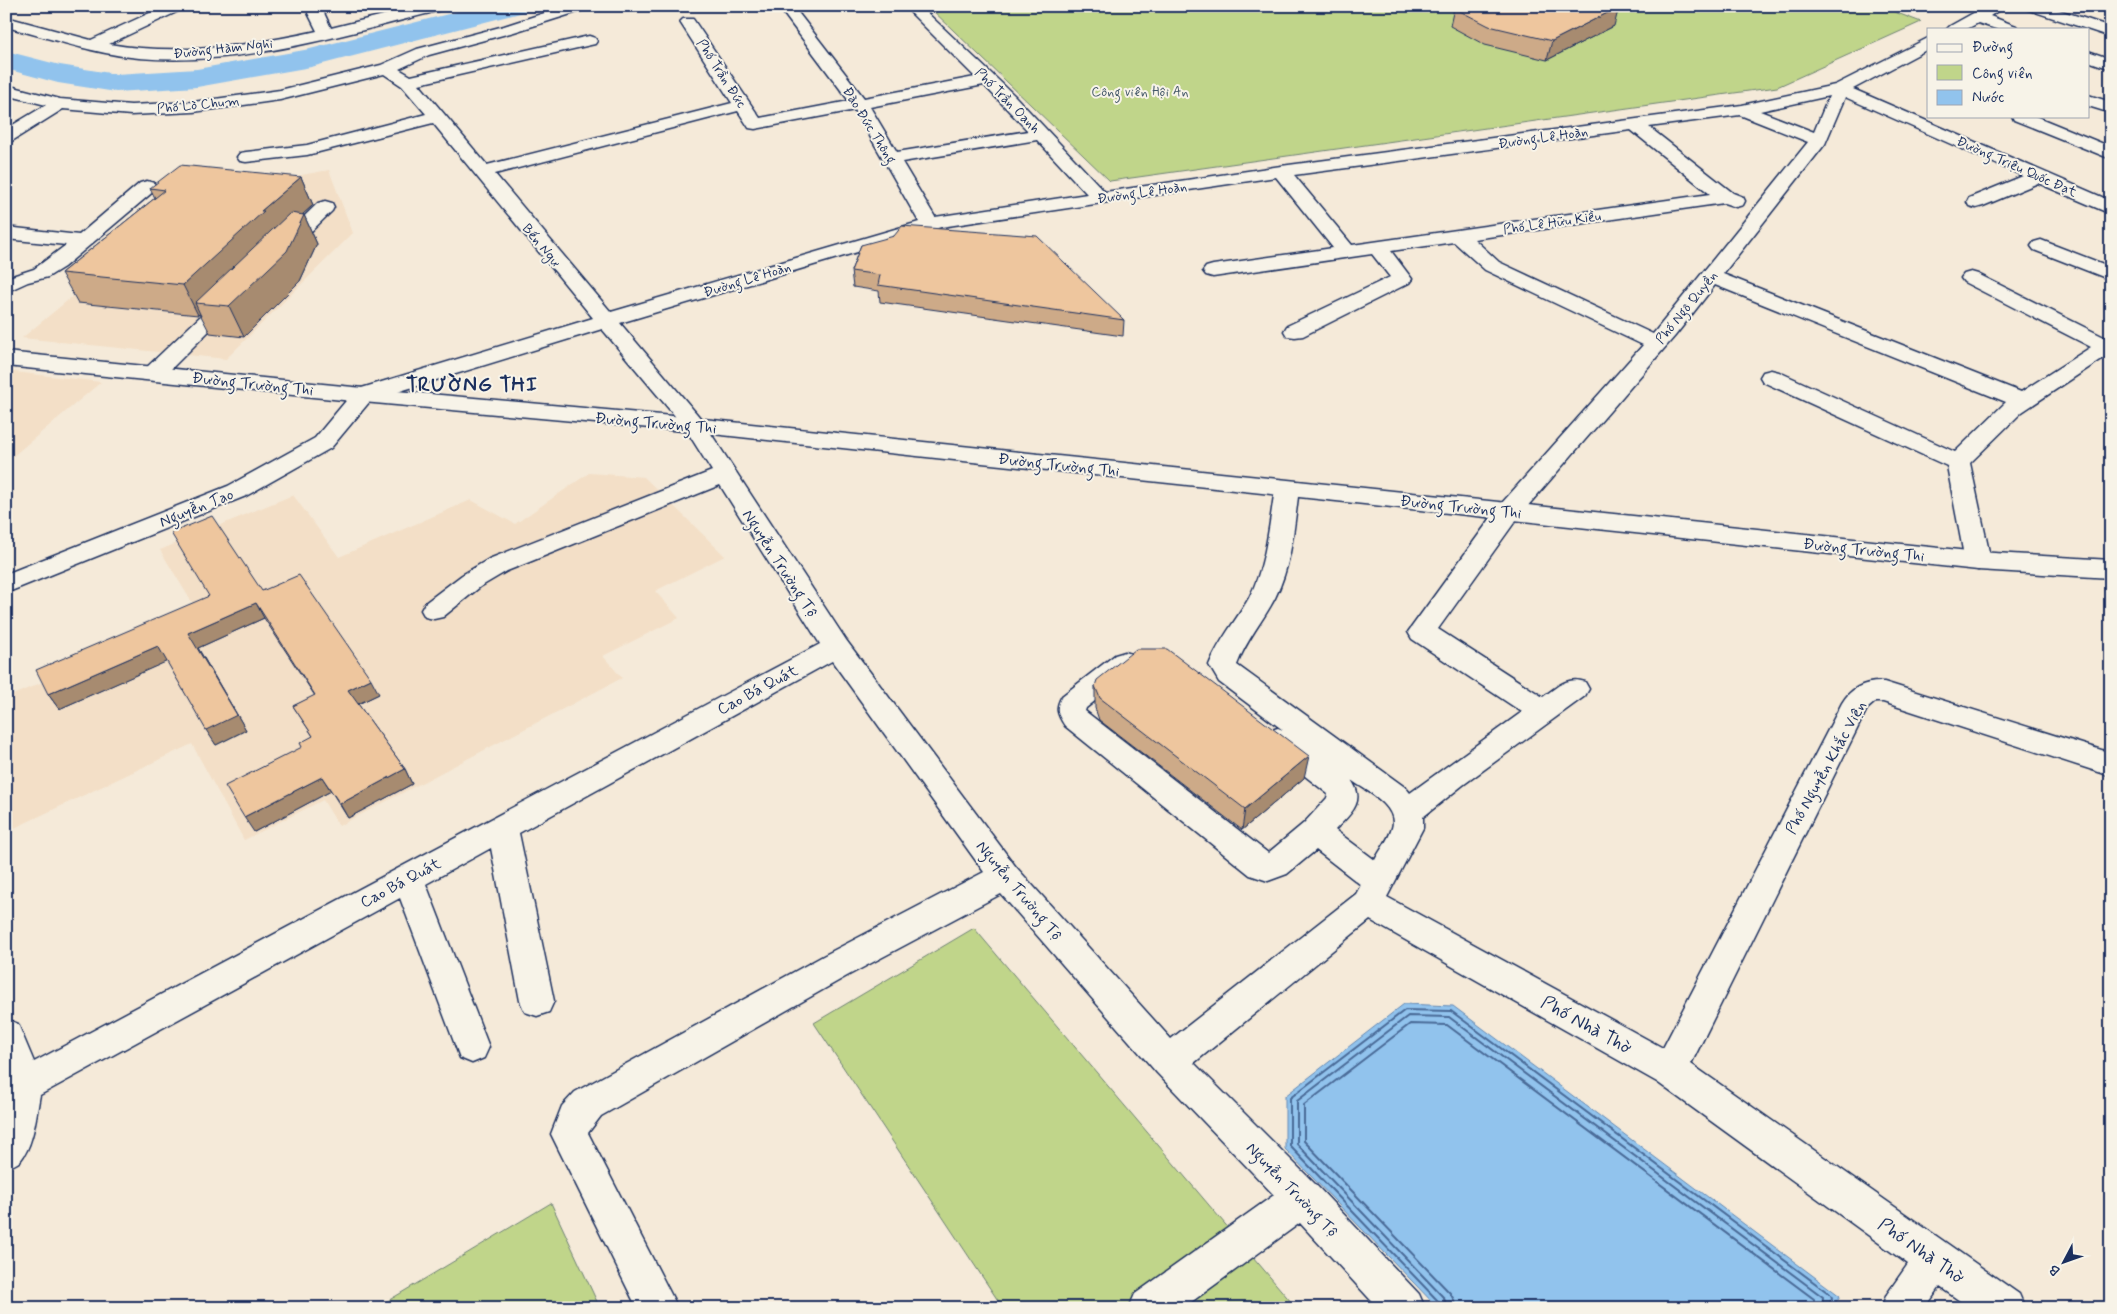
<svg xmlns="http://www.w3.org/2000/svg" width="2117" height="1314" font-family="Mynerve,sans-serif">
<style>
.built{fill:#f3dfc7}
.green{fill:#c0d58a;stroke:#6e8274}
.water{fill:#91c3ed;stroke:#6288b4}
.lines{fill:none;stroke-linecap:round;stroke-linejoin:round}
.shore{stroke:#4a6a97;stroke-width:2}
.river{fill:#91c3ed;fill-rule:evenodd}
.minor-casing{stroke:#1b2f5e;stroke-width:3}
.major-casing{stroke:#1b2f5e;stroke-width:3}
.minor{fill:#f7f3e8;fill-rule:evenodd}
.major{fill:#f7f3e8;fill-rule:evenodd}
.wall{fill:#cdaa88;stroke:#1b2f5e}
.shaded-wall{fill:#a78b6f;stroke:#1b2f5e}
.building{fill:#eec69e;stroke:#1b2f5e}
.labels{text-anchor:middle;stroke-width:4;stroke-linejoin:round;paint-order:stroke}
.far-street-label{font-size:14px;fill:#1b2f5e;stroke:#f7f3e8}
.far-park-label{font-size:14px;fill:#445869;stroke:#f7f3e8}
.street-label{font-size:16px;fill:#1b2f5e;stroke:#f7f3e8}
.near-street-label{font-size:19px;fill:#1b2f5e;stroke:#f7f3e8}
.district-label{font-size:21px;font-weight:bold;letter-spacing:1px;fill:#1b2f5e;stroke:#f7f3e8}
</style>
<rect width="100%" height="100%" fill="#f5ead9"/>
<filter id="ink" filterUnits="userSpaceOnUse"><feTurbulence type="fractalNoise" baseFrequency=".02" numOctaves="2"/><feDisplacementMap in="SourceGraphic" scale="10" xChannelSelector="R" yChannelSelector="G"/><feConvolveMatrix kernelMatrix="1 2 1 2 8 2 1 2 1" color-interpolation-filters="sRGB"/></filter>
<g filter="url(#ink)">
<g class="built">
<path d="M 329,170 L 353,233 L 226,359 L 22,338 L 153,230 L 247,185 Z"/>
<path d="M 6,371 L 101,382 L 6,462 Z"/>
<path d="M 589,473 L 644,477 L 725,556 L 655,591 L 679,618 L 603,656 L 622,678 L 339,826 L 323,800 L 244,840 L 192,744 L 6,832 L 6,698 L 199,614 L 160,550 L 293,495 L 339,557 L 471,500 L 515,524 Z"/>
</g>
<g class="green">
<path d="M 928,6 L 1879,6 L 1921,22 L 1777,87 L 1110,181 Z"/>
<path d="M 974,928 L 1292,1303 L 1287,1308 L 1003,1308 L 814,1023 Z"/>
<path d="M 551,1203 L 600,1308 L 376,1308 Z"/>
</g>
<path class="water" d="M 1404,1004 L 1453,1006 L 1840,1296 L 1832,1308 L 1438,1308 L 1285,1149 L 1285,1096 Z"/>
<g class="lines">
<g class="shore">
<path d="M 1441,1308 L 1439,1302 L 1290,1146 L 1290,1098 L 1405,1010 L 1451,1011 L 1831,1295 L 1832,1298 L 1828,1308"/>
<path d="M 1447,1308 L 1444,1298 L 1297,1144 L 1297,1101 L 1408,1016 L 1449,1017 L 1823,1297 L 1822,1308"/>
<path d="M 1455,1308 L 1454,1300 L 1450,1293 L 1304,1141 L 1304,1105 L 1410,1024 L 1447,1025 L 1814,1299 L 1814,1308"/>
</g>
<path class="river" d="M 480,6 L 528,6 L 524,12 L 311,67 L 197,87 L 116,92 L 58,83 L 6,69 L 6,51 L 60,65 L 116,74 L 197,69 L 310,49 Z"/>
<defs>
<g id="minor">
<path d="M 165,6 L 185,6 L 183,9 L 109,44 C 179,56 248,46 317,31 L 308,13 L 309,6 L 325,6 L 324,13 L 331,28 L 420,6 L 447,6 L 445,9 C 346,34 242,67 139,58 C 94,54 50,38 6,27 L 6,17 L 91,40 Z"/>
<path d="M 566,6 L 589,6 L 587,9 L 514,32 L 429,55 L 399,69 L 411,76 L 589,36 L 595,38 L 597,41 L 595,44 L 419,84 L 487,165 L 732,103 L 680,22 L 683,19 L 693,19 L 760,118 L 849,101 L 778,6 L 793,6 L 864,98 L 975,77 L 904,6 L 920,6 L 1014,95 L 1105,192 L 1281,166 L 1742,105 L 1835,85 L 1928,38 L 1928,49 L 1853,89 L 2111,201 L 2111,214 L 2038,183 L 1983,206 L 1976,208 L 1969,206 L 1967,202 L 1969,198 L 2023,176 L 1845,97 L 1825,144 L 1723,274 L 2021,392 L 2091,347 L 1964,282 L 1961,278 L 1964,274 L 1971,272 L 1978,274 L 2106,338 L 2111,337 L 2111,353 L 2022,412 L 1970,463 L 1991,561 L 1987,567 L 1978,570 L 1969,567 L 1965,561 L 1947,466 L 1763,382 L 1760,377 L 1763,372 L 1771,370 L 1779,372 L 1955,452 L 2006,402 L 1715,285 L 1675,336 L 1519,516 L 1438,629 L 1543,697 C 1557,687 1567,676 1585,682 L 1589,689 L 1585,696 L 1463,785 L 1423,817 L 1423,828 L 1387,897 L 1663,1048 L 1842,703 C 1851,687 1866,681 1884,682 L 2111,753 L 2111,776 L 1883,702 L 1875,702 L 1867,709 L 1691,1064 L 2019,1294 L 2025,1308 L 1970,1308 L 1940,1287 L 1925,1308 L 1881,1308 L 1887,1294 L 1908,1264 L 1657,1082 L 1370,920 L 1194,1063 L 1316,1185 L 1419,1294 L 1425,1308 L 1378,1308 L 1300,1223 L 1183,1308 L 1129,1308 L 1135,1294 L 1274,1195 L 1157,1073 L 1001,894 L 847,976 L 601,1116 L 588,1133 L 678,1308 L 637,1308 L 551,1134 L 562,1106 L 575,1092 L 823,956 L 984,872 L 832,661 L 519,833 L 554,1001 L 549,1012 L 537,1016 L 525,1012 L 520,1001 L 491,848 L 426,884 L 489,1047 L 484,1058 L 472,1063 L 460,1058 L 400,898 L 40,1095 C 36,1115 34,1145 20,1161 C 17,1164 11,1166 6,1168 L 6,1019 L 18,1024 L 34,1062 L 820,644 L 720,485 L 507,571 L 480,587 L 443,617 L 434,619 L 425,617 L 421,610 L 425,603 L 462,575 L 489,559 L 712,471 L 685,428 L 602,329 L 371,400 L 331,448 L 246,496 L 6,593 L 6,574 L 228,486 L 315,438 L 355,390 L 593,318 L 433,123 L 307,155 L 246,162 L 240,161 L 237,157 L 240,153 L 246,152 L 307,145 L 426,114 L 402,86 L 384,74 L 280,100 L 193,112 L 131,115 L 63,109 L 12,141 L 6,142 L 6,129 L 46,105 L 6,95 L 6,85 L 60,99 L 131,105 L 193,102 L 280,90 L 381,65 L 417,49 L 504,26 ZM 984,85 L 1028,131 L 897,152 L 870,107 ZM 1829,96 L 1814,132 L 1760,111 ZM 855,110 L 919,222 L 611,312 L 495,174 L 738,111 L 749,128 L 755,129 ZM 1740,115 L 1808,142 L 1653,334 L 1499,262 L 1474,239 L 1724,203 L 1736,207 L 1743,205 L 1745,201 L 1743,197 L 1733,193 L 1649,127 ZM 1631,130 L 1710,194 L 1352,245 L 1294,175 ZM 1037,140 L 1087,194 L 935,217 L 902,162 ZM 1276,177 L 1333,248 L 1213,265 L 1206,267 L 1203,271 L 1206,275 L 1213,277 L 1372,254 L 1390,277 L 1287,326 L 1284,331 L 1287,336 L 1295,337 L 1303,336 L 1409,283 L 1412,279 L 1391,251 L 1454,242 L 1485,270 L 1643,345 L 1501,504 L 1408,632 L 1412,639 L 1522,712 L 1410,793 L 1406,788 L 1237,665 C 1246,640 1263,621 1275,598 C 1292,564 1294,526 1299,489 L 1296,484 L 1287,481 L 1278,484 L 1275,489 C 1269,526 1266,565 1249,598 C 1236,621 1219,640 1209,665 L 1219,682 L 1283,730 L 1278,728 L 1268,731 L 1263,739 L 1268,747 L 1328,794 L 1327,798 L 1304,823 L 1268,853 L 1085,711 L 1086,708 L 1135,669 L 1139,662 L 1135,655 L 1125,652 L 1115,655 L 1062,696 C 1055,708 1057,714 1065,726 L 1250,875 L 1268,881 L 1287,874 L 1316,850 L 1361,885 L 1356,894 L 1171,1039 L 1016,867 L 846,640 L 702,420 L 620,323 L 941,227 ZM 1351,780 C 1365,790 1399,806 1392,828 C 1389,839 1380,850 1375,860 L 1335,830 C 1350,814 1367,802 1351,780 Z"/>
<path d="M 1986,6 L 2005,6 L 1990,16 L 2016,26 L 2019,29 L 1996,29 L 1978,23 L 1967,29 L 1947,29 L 1950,26 Z"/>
<path d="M 2024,6 L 2047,6 L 2111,27 L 2111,37 L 2026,9 Z"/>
<path d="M 2088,51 L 2111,59 L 2111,69 L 2088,61 Z"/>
<path d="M 2088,95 L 2111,102 L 2111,113 L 2088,106 Z"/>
<path d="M 2012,116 L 2035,116 L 2111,147 L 2111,159 L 2014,120 Z"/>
<path d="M 147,181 L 154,183 L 156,187 L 154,191 L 64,267 L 48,277 L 28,282 L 6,292 L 6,278 L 34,269 L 66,245 L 6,239 L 6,227 L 79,235 L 140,183 Z"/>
<path d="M 325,201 L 332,203 L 334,207 L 332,211 L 288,254 L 281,256 L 274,254 L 271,250 L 274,246 L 318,203 Z"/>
<path d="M 2041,240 L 2111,267 L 2111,280 L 2034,250 L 2031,246 L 2034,242 Z"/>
<path d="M 232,291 L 239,293 L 242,297 L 239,301 L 162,378 L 154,380 L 146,378 L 143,373 L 146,368 L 225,293 Z"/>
</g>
<path id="major" d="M 6,352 L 363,388 L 694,418 L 1978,552 L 2111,560 L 2111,578 L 1978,570 L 694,432 L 363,402 L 6,366 Z"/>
</defs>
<use href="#minor" class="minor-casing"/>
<use href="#major" class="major-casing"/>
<use href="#minor" class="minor"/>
<use href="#major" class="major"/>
</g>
<g class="wall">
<path d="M 1454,8 L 1614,26 L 1547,60 L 1485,45 L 1450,26 Z"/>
<path d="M 301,177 L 313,205 L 303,214 L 304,215 L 317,244 L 300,281 L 244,337 L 210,333 L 200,314 L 198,315 L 78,303 L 61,273 L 155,198 L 150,188 Z"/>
<path d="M 861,245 L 1124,320 L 1123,336 L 880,302 L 879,291 L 853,287 L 851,271 Z"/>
<path d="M 262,591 L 379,694 L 358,704 L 405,769 L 412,784 L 348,818 L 331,791 L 254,832 L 302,747 L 313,736 L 293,706 L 315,696 L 264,618 L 198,648 L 246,730 L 216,745 L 167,661 L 59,709 L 48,694 L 209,596 Z"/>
<path d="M 1095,686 L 1304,778 L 1242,830 L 1099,720 L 1095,708 Z"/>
</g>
<g class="shaded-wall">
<path d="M 1619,7 L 1614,26 L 1547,60 L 1552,41 Z"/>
<path d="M 301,177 L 313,205 L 276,239 L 195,303 L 200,314 L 198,315 L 183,285 L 261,211 Z"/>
<path d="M 304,215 L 317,244 L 300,281 L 244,337 L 229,306 Z"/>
<path d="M 256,603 L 264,618 L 198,648 L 246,730 L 216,745 L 206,730 L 188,633 Z"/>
<path d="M 158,646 L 168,661 L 59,709 L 48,694 Z"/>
<path d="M 371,679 L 379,694 L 356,705 L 348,690 Z"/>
<path d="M 1309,756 L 1304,778 L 1242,830 L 1245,809 Z"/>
<path d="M 405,769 L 412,784 L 348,818 L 340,804 Z"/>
<path d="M 322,777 L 331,791 L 254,832 L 244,817 Z"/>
</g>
<g class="building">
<path d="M 1457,6 L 1617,6 L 1619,7 L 1552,41 L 1489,26 L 1454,8 Z"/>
<path d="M 180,165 L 301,177 L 261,211 L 264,211 L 183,285 L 61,273 L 165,190 L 150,188 Z"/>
<path d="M 290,213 L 304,215 L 287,251 L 229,306 L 195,303 Z"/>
<path d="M 902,226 L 1037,236 L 1124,320 L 878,285 L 880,275 L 851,271 L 861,245 L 894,236 Z"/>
<path d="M 212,516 L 262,591 L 299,575 L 371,679 L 348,690 L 405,769 L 340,804 L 322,777 L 244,817 L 225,786 L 302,747 L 300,743 L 313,736 L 293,706 L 315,695 L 256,603 L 188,633 L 237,715 L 206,730 L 158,646 L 48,694 L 36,670 L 209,596 L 171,533 Z"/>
<path d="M 1136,649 L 1167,649 L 1309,756 L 1245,809 L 1100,698 L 1095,686 L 1097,680 Z"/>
</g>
</g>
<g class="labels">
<g class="far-street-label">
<text transform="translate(223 48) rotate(-6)" y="5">Đường Hàm Nghi</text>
<text transform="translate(722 73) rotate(57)" y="5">Phố Trần Đức</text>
<text transform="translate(1008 100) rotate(45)" y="5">Phố Trần Oanh</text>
<text transform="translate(198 104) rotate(-6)" y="5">Phố Lò Chum</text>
<text transform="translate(870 125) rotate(58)" y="5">Đào Đức Thông</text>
<text transform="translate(1543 137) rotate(-8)" y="5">Đường Lê Hoàn</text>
<text transform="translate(2017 166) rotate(24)" y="5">Đường Triệu Quốc Đạt</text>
<text transform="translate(1142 192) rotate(-8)" y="5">Đường Lê Hoàn</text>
<text transform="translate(1552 222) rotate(-8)" y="5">Phố Lê Hữu Kiều</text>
<text transform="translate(542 245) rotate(50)" y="5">Bến Ngự</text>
<text transform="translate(747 279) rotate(-17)" y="5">Đường Lê Hoàn</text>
<text transform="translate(1686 307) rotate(-51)" y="5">Phố Ngô Quyền</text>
</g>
<g class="far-park-label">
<text x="1140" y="96">Công viên Hội An</text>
</g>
<g class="street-label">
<text transform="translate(253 383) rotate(6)" y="6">Đường Trường Thi</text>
<text transform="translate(656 422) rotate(5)" y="6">Đường Trường Thi</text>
<text transform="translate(1059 464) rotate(6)" y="6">Đường Trường Thi</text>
<text transform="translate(1461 506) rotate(6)" y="6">Đường Trường Thi</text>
<text transform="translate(196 507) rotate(-22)" y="6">Nguyễn Tạo</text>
<text transform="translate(1864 549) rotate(6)" y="6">Đường Trường Thi</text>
<text transform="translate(781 563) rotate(57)" y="6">Nguyễn Trường Tộ</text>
<text transform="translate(757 689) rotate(-28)" y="6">Cao Bá Quát</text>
<text transform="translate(1825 767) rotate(-61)" y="6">Phố Nguyễn Khắc Viện</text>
<text transform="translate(400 882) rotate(-28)" y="6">Cao Bá Quát</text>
<text transform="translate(1020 890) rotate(50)" y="6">Nguyễn Trường Tộ</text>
<text transform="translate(1293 1189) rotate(46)" y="6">Nguyễn Trường Tộ</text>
</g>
<g class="near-street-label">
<text transform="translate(1587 1024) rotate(29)" y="7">Phố Nhà Thờ</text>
<text transform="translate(1922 1250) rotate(35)" y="7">Phố Nhà Thờ</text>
</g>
<g class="district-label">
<text x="472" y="391">TRƯỜNG THI</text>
</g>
</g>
<rect width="2117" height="1314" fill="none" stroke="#f7f3e8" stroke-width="25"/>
<rect x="12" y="12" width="2092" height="1289" fill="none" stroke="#1b2f5e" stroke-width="2" filter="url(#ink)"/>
<rect x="1927" y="28" width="162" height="90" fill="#f7f3e8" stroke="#9fa5b1"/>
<rect x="1937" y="44" width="25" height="8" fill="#f7f3e8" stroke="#9fa5b1"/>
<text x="1972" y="52" font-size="15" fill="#1b2f5e">Đường</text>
<rect x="1937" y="65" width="25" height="15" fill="#c0d58a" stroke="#9fa5b1"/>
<text x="1972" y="78" font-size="15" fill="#1b2f5e">Công viên</text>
<rect x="1937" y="90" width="25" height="15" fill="#91c3ed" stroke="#9fa5b1"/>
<text x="1972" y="102" font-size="15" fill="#1b2f5e">Nước</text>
<g transform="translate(2064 1262) rotate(229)" stroke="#f7f3e8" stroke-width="4" paint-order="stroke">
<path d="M0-4L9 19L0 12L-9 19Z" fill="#1b2f5e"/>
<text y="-8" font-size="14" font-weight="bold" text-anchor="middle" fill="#1b2f5e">B</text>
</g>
</svg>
